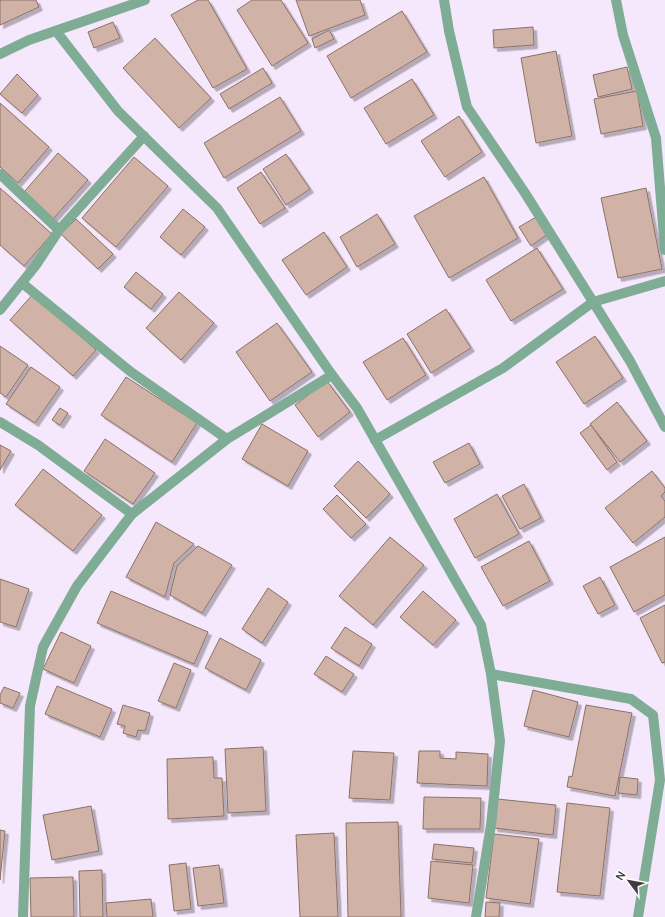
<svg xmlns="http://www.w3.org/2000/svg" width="665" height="917" font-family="Manrope,sans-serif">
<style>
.building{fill:#d1b2a6;stroke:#8c7165;filter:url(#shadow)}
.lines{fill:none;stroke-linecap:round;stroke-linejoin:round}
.minor{stroke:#7fac95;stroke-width:10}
</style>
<defs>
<filter id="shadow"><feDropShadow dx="3.5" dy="3.5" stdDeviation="0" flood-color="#0004"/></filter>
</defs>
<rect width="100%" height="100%" fill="#f6e8fc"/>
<g class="building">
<path d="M 0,0 L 36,0 L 39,7 L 0,25 Z"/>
<path d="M 198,0 L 208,0 L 247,69 L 213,88 L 171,15 Z"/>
<path d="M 252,0 L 281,0 L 308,43 L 272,66 L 237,10 Z"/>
<path d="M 296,0 L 360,0 L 365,15 L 309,36 Z"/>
<path d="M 402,11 L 427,52 L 351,98 L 327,56 Z"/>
<path d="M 113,22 L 120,38 L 94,48 L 88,32 Z"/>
<path d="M 533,27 L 534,45 L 494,48 L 493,30 Z"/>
<path d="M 329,30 L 334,39 L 315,48 L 312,39 Z"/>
<path d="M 155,38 L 211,98 L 179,128 L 123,68 Z"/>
<path d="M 556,51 L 572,136 L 536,143 L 521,58 Z"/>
<path d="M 627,67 L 632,89 L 598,97 L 593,75 Z"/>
<path d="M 263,68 L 272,83 L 229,109 L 220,94 Z"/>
<path d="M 17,74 L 38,95 L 22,113 L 0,94 Z"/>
<path d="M 412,79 L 434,115 L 386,144 L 364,108 Z"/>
<path d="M 637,91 L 643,126 L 601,134 L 594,99 Z"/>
<path d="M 280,97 L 301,131 L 224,178 L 204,143 Z"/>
<path d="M 0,103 L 49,147 L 18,183 L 0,167 Z"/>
<path d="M 459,116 L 482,152 L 445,177 L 421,141 Z"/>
<path d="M 58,153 L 88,180 L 53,219 L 24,192 Z"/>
<path d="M 286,154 L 310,189 L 286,205 L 263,169 Z"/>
<path d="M 134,157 L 168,186 L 116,247 L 82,218 Z"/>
<path d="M 261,172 L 285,208 L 260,224 L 237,188 Z"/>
<path d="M 484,177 L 518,238 L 449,278 L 414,216 Z"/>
<path d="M 0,188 L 52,234 L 24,266 L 0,245 Z"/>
<path d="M 646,188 L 662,269 L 618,278 L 601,198 Z"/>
<path d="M 183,209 L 205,227 L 181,255 L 160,237 Z"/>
<path d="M 377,214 L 395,244 L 357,267 L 340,237 Z"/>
<path d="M 536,217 L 548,234 L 531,246 L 519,227 Z"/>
<path d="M 76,219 L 113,254 L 98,269 L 61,234 Z"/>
<path d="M 324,232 L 347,267 L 306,295 L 282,260 Z"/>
<path d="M 537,248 L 563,289 L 511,321 L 486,280 Z"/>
<path d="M 136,272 L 163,294 L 151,309 L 124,287 Z"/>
<path d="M 179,292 L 214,323 L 181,360 L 146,328 Z"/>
<path d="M 33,294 L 96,350 L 73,376 L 10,320 Z"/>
<path d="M 446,309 L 471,348 L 431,373 L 407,334 Z"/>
<path d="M 277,323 L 312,372 L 270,401 L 236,352 Z"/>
<path d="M 595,336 L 623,378 L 584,404 L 556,362 Z"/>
<path d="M 403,338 L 426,375 L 387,400 L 363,362 Z"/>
<path d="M 0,346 L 28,365 L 6,397 L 0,393 Z"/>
<path d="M 31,367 L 60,387 L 35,423 L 6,404 Z"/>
<path d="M 126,377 L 197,423 L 172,462 L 101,415 Z"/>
<path d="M 327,381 L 350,412 L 318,437 L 295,405 Z"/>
<path d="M 617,402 L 647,441 L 620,462 L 590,424 Z"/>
<path d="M 60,408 L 68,413 L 60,425 L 52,420 Z"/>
<path d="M 262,424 L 308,451 L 288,486 L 242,459 Z"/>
<path d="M 591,425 L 617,462 L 607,470 L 580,433 Z"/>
<path d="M 105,439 L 155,473 L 133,504 L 84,471 Z"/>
<path d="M 469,443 L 480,464 L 445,483 L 433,462 Z"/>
<path d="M 0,445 L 11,451 L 0,470 Z"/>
<path d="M 358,461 L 390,494 L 366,518 L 334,486 Z"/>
<path d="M 43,469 L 102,515 L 73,551 L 15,505 Z"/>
<path d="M 652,471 L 665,488 L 665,492 L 661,496 L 665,501 L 665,517 L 633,543 L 605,508 Z"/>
<path d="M 524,484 L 541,518 L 520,529 L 502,496 Z"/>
<path d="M 497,494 L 519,534 L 475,558 L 454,519 Z"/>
<path d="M 337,495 L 366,524 L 351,538 L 323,509 Z"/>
<path d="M 156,522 L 194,544 L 174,563 L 165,597 L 126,577 Z"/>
<path d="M 390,537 L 424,565 L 373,625 L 339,596 Z"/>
<path d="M 665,537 L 665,595 L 634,612 L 610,567 Z"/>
<path d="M 529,541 L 550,581 L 503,606 L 481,567 Z"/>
<path d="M 198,546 L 232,565 L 202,613 L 170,595 L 177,566 Z"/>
<path d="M 600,577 L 615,605 L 598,614 L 583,586 Z"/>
<path d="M 0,579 L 29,589 L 16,627 L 0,622 Z"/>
<path d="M 268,588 L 288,602 L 262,643 L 242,629 Z"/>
<path d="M 111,591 L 208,632 L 194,664 L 97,623 Z"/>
<path d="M 423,591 L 456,620 L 433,645 L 400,617 Z"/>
<path d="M 665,605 L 665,662 L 662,663 L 640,618 Z"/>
<path d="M 345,627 L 372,644 L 359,666 L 331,648 Z"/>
<path d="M 61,632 L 91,646 L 74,683 L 43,669 Z"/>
<path d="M 220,638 L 261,660 L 246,690 L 205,668 Z"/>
<path d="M 326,656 L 354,674 L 342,692 L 314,674 Z"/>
<path d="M 174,663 L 191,670 L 176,708 L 158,701 Z"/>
<path d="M 57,686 L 112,709 L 100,737 L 45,714 Z"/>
<path d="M 4,687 L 20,693 L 13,708 L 0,703 L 0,695 Z"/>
<path d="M 533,690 L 578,702 L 569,737 L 524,726 Z"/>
<path d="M 123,705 L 150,713 L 145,731 L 138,730 L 136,737 L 123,733 L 125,726 L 117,724 Z"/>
<path d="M 586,705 L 632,713 L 615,796 L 567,787 L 569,776 L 572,777 Z"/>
<path d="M 263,747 L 266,811 L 228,813 L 225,749 Z"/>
<path d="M 353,751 L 394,753 L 390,800 L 349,798 Z"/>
<path d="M 419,751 L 440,751 L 440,758 L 456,759 L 456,752 L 488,754 L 487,786 L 417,783 Z"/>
<path d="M 213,757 L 214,778 L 222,778 L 224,816 L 168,819 L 167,759 Z"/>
<path d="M 620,777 L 638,779 L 637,795 L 618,793 Z"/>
<path d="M 424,797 L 481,798 L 480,829 L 423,829 Z"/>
<path d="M 497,799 L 556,805 L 553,835 L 494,828 Z"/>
<path d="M 567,803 L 610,808 L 600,896 L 557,892 Z"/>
<path d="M 91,806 L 99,851 L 52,860 L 43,815 Z"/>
<path d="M 398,822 L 401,917 L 348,917 L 346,823 Z"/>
<path d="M 0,830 L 5,831 L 0,880 Z"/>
<path d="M 334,833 L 338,917 L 300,917 L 296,835 Z"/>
<path d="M 494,834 L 539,839 L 530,904 L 486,898 Z"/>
<path d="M 434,844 L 474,848 L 472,863 L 432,859 Z"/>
<path d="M 431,861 L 473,865 L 469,903 L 428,898 Z"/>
<path d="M 186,863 L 191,909 L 174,911 L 169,865 Z"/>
<path d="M 219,865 L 224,903 L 198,906 L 193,868 Z"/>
<path d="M 102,870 L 103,917 L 80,917 L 79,871 Z"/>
<path d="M 73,877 L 74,917 L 31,917 L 30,878 Z"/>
<path d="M 151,899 L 153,917 L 107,917 L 106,903 Z"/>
<path d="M 486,902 L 500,903 L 499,917 L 485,917 Z"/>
</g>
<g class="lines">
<g class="minor">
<path d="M 444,0 L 449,31 L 467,107 L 525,193 L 630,361 L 665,427"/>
<path d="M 616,0 L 623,35 L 656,138 L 665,250"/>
<path d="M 56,31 L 118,111 L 217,208 L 332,375 L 357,408 L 481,625 L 491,674 L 500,741 L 491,825 L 476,917"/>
<path d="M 0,54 L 29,40 L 145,0"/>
<path d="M 0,174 L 59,230"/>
<path d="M 22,283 L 131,372 L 227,439"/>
<path d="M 0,310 L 36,265 L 59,230 L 144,136"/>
<path d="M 0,422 L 38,445 L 132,514"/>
<path d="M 375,440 L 503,368 L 593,302 L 665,281"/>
<path d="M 491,674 L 631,699 L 653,715 L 660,780 L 638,917"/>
<path d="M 23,917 L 30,706 L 43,647 L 77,586 L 132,514 L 227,439 L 332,375"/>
</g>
</g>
<g transform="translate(629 881) rotate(302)" stroke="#ffffff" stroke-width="3" paint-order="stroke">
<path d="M0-3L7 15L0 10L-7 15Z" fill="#413943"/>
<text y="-6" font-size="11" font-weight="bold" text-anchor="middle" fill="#413943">N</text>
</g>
</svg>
